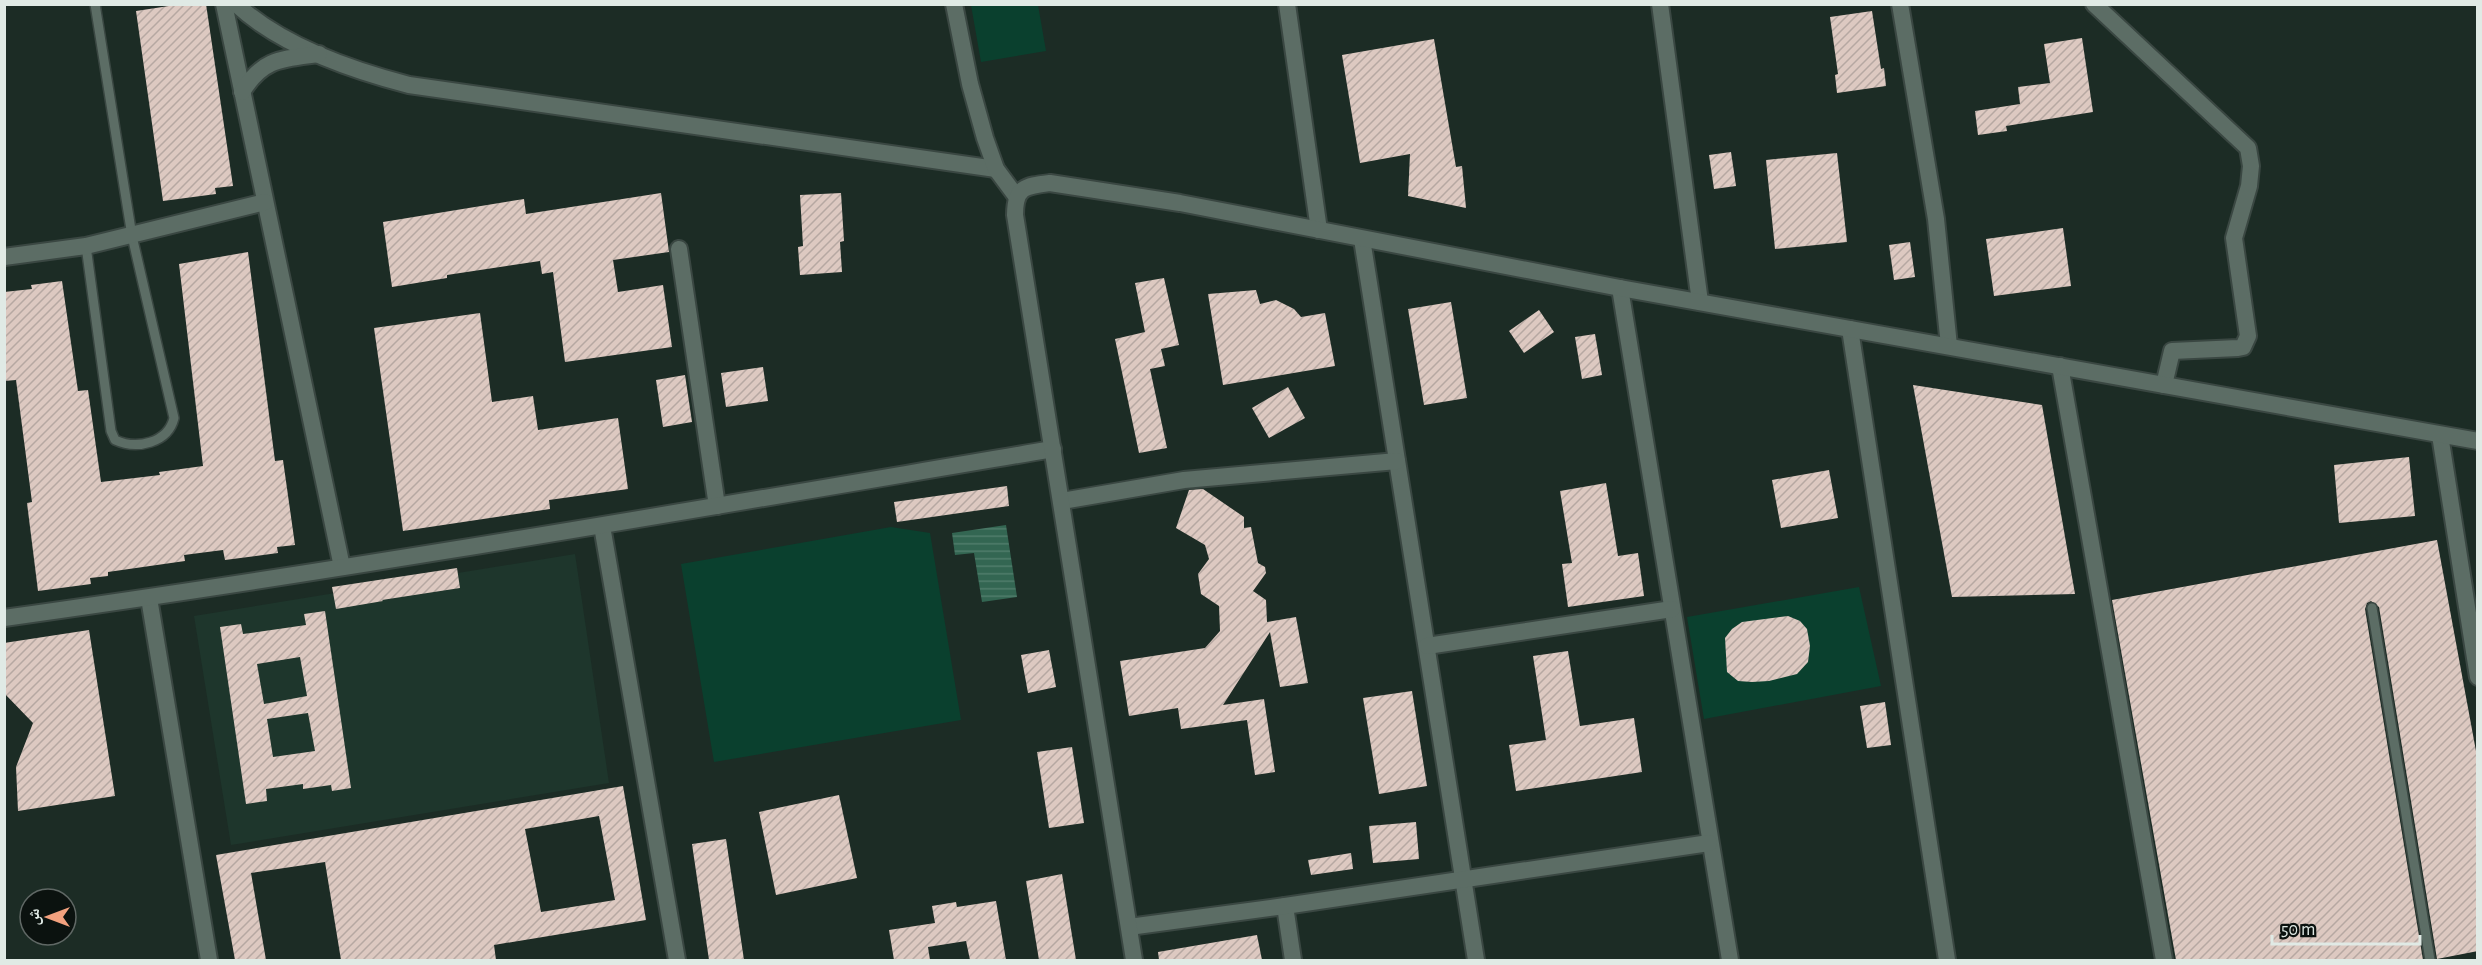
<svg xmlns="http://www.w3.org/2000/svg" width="2482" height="965" font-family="'Alegreya Sans','Noto Naskh Arabic',sans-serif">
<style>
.built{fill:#1e362c}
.grass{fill:#0a402e}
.water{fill:url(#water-rules)}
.building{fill:url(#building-hatch);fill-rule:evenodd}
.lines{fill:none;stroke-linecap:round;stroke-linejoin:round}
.service-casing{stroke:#3a4742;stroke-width:12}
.minor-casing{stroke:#3a4742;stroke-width:20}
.service{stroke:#5c6d65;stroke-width:9}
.minor{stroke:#5c6d65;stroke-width:16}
</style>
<defs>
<pattern id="water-rules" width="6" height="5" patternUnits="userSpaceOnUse" patternTransform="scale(1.5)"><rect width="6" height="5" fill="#336652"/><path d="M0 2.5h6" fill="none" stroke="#507c6b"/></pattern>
<pattern id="building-hatch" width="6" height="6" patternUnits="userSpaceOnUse" patternTransform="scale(1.5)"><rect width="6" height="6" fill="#ddc9c1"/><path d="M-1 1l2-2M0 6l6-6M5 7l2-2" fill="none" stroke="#b6a8a2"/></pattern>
</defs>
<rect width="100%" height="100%" fill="#1c2c25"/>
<path class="built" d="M 575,554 L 609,783 L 231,845 L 194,616 Z"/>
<g class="grass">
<path d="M 971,5 L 1038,5 L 1046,51 L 981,62 Z"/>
<path d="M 891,527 L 930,533 L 961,720 L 714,762 L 681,564 Z"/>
<path d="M 1859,587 L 1881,686 L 1704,719 L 1687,617 Z"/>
</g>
<path class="water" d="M 1006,525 L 1017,597 L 982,602 L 974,553 L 955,555 L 952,533 Z"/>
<g class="building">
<path d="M 182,4 L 206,4 L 233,186 L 215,188 L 216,194 L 163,201 L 136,11 Z"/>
<path d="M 1872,11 L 1881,69 L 1884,68 L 1886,86 L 1837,93 L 1835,75 L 1838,74 L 1830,17 Z"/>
<path d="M 2082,38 L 2093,112 L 2006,126 L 2007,131 L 1978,135 L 1975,111 L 2020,104 L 2018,87 L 2050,83 L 2044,44 Z"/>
<path d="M 1434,39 L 1456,167 L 1462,166 L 1466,208 L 1408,196 L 1410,154 L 1360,163 L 1342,55 Z"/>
<path d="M 1731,152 L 1736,186 L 1714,189 L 1709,155 Z"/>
<path d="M 1837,153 L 1847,242 L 1775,249 L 1766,160 Z"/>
<path d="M 661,193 L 669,252 L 613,260 L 618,292 L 663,285 L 672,347 L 565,362 L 553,272 L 542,274 L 540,261 L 447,275 L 447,278 L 392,287 L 383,222 L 524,199 L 526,214 Z"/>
<path d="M 841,193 L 844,241 L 840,242 L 842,272 L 800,275 L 798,247 L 803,246 L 800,195 Z"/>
<path d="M 2063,228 L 2071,286 L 1994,296 L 1986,239 Z"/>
<path d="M 1910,242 L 1915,277 L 1894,280 L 1889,245 Z"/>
<path d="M 248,252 L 275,461 L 283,460 L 295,545 L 277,547 L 278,553 L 225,560 L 223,550 L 184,555 L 185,561 L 108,572 L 108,576 L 90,578 L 91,584 L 38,591 L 27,503 L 32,502 L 16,380 L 4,381 L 4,292 L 32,289 L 31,285 L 62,281 L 78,391 L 88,390 L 101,482 L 160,475 L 159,472 L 203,466 L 179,264 Z"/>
<path d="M 1164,278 L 1179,345 L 1161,349 L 1165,366 L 1150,369 L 1167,448 L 1139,453 L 1115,339 L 1145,332 L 1135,283 Z"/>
<path d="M 1256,290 L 1260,304 L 1276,300 L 1294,309 L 1301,317 L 1325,313 L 1335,366 L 1223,385 L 1208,294 Z"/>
<path d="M 1451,302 L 1467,398 L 1424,405 L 1408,309 Z"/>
<path d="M 1539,310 L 1554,332 L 1524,353 L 1509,331 Z"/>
<path d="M 480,313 L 492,402 L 533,396 L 538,430 L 618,418 L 628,489 L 549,500 L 550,509 L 403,531 L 374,328 Z"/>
<path d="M 1595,334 L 1602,375 L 1582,379 L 1575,337 Z"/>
<path d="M 763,367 L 768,401 L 726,407 L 721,373 Z"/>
<path d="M 685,375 L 692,422 L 663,427 L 656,380 Z"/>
<path d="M 1913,385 L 2042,405 L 2075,594 L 1952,597 Z"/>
<path d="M 1288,387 L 1305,418 L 1269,438 L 1252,408 Z"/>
<path d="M 2409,457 L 2415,516 L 2339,523 L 2334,465 Z"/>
<path d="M 1829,470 L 1838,518 L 1781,528 L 1772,480 Z"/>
<path d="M 1606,483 L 1618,556 L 1638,553 L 1644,596 L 1568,607 L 1562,564 L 1572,563 L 1560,491 Z"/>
<path d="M 1007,486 L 1009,506 L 897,522 L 894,502 Z"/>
<path d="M 1203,489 L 1244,517 L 1244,528 L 1251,527 L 1258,563 L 1265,567 L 1266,573 L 1253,591 L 1266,600 L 1267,622 L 1296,617 L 1308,683 L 1280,687 L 1270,632 L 1223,705 L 1264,699 L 1275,772 L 1255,775 L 1247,720 L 1181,729 L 1178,708 L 1129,716 L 1120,661 L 1205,648 L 1220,631 L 1219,606 L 1201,594 L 1198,574 L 1209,559 L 1205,545 L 1176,528 L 1189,490 Z"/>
<path d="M 2437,540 L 2478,762 L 2478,951 L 2437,959 L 2379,607 L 2371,601 L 2367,603 L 2365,609 L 2423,960 L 2176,960 L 2112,600 Z"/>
<path d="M 457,568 L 460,588 L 382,600 L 383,601 L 336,609 L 332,587 Z"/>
<path d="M 325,611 L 351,788 L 332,791 L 331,785 L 303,789 L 303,784 L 266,789 L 267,801 L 246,804 L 220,627 L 241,624 L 243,634 L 306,625 L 304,614 ZM 300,657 L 307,696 L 264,704 L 257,664 ZM 308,713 L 315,751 L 273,757 L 267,719 Z"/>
<path d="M 1788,616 L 1800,621 L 1807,629 L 1810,646 L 1808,662 L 1797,674 L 1769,681 L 1752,682 L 1738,681 L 1727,672 L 1725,638 L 1732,629 L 1742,622 Z"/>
<path d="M 89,630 L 115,796 L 18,811 L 16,767 L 33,723 L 4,693 L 4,643 Z"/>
<path d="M 1049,650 L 1056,687 L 1028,693 L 1021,655 Z"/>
<path d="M 1568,651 L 1580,726 L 1634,718 L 1642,772 L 1516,791 L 1509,745 L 1546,740 L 1533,656 Z"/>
<path d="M 1412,691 L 1427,786 L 1379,794 L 1363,698 Z"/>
<path d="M 1885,702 L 1891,745 L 1867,748 L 1860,706 Z"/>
<path d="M 1072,747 L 1084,823 L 1049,828 L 1037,752 Z"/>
<path d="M 623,786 L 646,920 L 494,945 L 496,960 L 341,960 L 325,862 L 251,873 L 266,960 L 235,960 L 216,855 ZM 599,816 L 615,900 L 541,912 L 525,829 Z"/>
<path d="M 839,795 L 857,878 L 776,895 L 759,812 Z"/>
<path d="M 1416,822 L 1419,859 L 1373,863 L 1369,826 Z"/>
<path d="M 726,839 L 744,960 L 709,960 L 692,844 Z"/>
<path d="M 1351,853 L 1353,869 L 1311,875 L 1308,860 Z"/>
<path d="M 1062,874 L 1076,960 L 1039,960 L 1026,881 Z"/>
<path d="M 996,901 L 1006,960 L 970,960 L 966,941 L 928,947 L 930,960 L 894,960 L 889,930 L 935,923 L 932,906 L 956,902 L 957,907 Z"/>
<path d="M 1257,935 L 1262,960 L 1159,960 L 1158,952 Z"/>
</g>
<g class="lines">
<defs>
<g id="service">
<path d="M 86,246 L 111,431 L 115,440 C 137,450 168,443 174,418 L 132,236 L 95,4"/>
<path d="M 2372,608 L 2430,960"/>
</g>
<g id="minor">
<path d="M 224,4 L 342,567"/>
<path d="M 236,4 C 280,45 351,70 409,85 L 996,169"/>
<path d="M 954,4 L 970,84 L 985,138 L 996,169 L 1016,196"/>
<path d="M 1287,4 L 1319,230"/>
<path d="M 1660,4 L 1700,302"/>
<path d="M 1900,4 L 1936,219 L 1949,346"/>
<path d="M 2094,4 L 2248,148 L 2251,166 L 2249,186 L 2234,238 L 2248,336 L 2243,347 L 2238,348 L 2172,351 L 2164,385"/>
<path d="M 242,92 C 263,58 282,59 319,54"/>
<path d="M 1362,239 L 1476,960"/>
<path d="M 679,249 L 717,506"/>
<path d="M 4,257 L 86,246 L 265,202"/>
<path d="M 1620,288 L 1730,960"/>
<path d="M 1850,329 L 1947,960"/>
<path d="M 2060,366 L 2164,960"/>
<path d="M 2440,435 L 2478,677"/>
<path d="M 1062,501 L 1184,480 L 1397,461"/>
<path d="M 602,526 L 677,960"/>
<path d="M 149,598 L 209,960"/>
<path d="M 4,618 C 355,569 704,508 1053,449"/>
<path d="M 1427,646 L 1672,609"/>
<path d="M 1285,906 L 1293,960"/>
<path d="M 1129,927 L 1285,906 L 1709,843"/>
<path d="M 1134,960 L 1015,215 C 1015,187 1025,186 1050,183 L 1180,203 L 1620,288 L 2478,441"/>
</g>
</defs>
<use href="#service" class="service-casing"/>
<use href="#minor" class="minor-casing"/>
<use href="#service" class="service"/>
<use href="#minor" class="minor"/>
</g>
<rect width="2482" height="965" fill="none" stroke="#e0eae5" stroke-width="12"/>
<g transform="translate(48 917) rotate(270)"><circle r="28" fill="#0b120f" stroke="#606865" stroke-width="1.5"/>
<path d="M0-4.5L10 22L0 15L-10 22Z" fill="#f2a17e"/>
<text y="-9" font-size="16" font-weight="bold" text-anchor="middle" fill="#e0eae5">ش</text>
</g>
<path d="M2272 935v9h148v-9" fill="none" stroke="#e0eae5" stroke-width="3"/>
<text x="2281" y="935" font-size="18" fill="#e0eae5" stroke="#0b120f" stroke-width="4.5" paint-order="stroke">50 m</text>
</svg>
